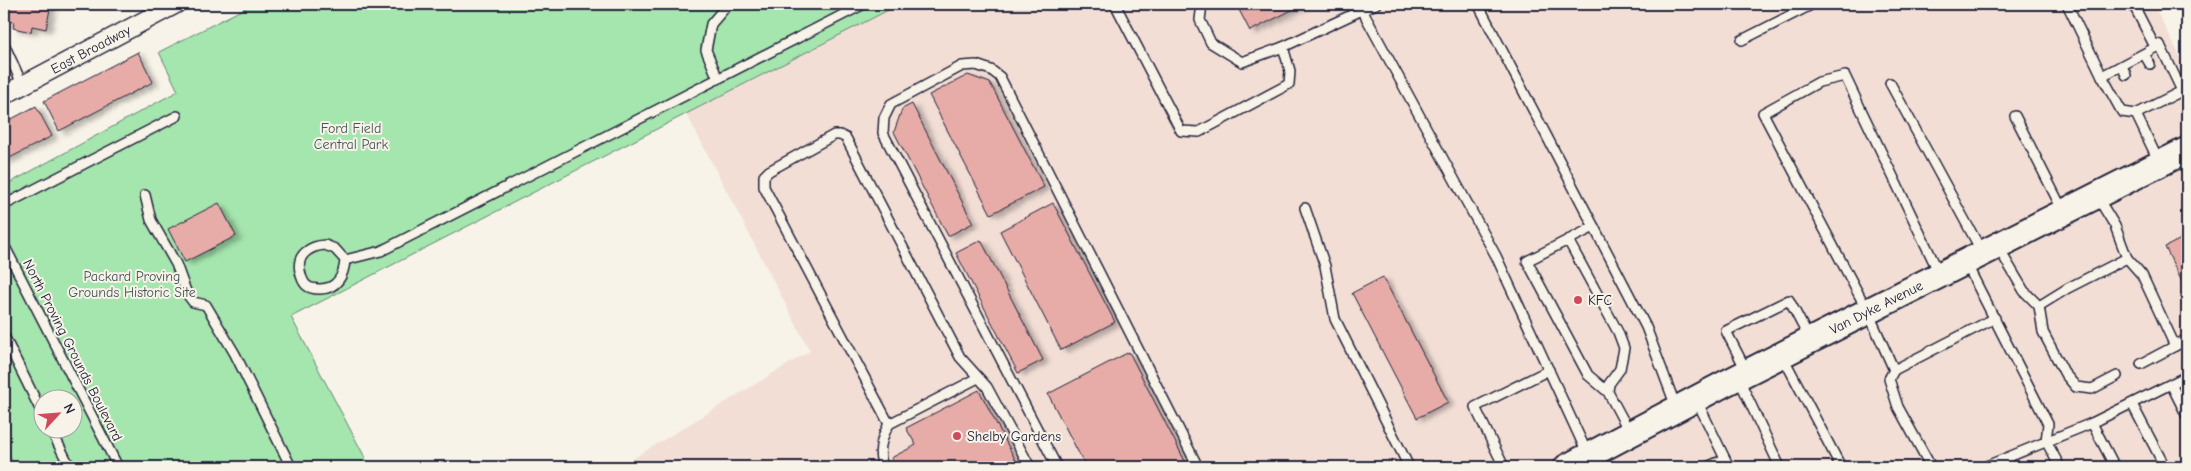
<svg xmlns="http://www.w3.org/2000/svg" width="2191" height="471" font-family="'Comic Neue',sans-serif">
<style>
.built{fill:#f2ded5}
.green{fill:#a5e5ae;stroke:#648474;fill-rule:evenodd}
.building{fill:#e7aca8;stroke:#22223b;filter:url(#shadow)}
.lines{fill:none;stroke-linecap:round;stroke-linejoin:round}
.lane-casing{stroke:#22223b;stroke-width:12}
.street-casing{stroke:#22223b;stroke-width:21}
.secondary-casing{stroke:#22223b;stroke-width:29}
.lane{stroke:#f7f3e8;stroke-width:9}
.street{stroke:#f7f3e8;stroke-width:18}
.secondary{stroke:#f7f3e8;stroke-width:25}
.poi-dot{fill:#d1495b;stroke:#f7f3e8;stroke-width:2}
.labels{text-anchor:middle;stroke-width:4;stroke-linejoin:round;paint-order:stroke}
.street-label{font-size:14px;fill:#22223b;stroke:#f7f3e8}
.park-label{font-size:14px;fill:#435358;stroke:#f7f3e8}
.poi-label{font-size:14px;fill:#22223b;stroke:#f7f3e8;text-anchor:start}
</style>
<defs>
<filter id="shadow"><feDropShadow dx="5.5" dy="3" stdDeviation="2.5" flood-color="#0004"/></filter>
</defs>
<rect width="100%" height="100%" fill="#f7f3e8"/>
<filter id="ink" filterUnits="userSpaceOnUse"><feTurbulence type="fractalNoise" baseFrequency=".02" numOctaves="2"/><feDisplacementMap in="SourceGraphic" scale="10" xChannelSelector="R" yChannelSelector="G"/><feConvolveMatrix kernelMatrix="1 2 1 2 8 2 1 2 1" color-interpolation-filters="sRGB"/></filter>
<g filter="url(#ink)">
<path class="built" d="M 900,4 L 2153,4 L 2187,70 L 2187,467 L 619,467 L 810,351 L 686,113 Z"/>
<path class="green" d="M 253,4 L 900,4 L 291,317 L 370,467 L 15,467 L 4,445 L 4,186 L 178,91 L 159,52 ZM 42,398 L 72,398 L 72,428 L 42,428 Z"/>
<g class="building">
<path d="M 4,4 L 51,4 L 46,29 L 32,26 L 31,32 L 13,28 L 14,22 L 4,20 Z"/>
<path d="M 1236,4 L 1304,4 L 1250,31 Z"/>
<path d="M 138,52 L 153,82 L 59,131 L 44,101 Z"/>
<path d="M 968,75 L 990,83 L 1044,187 L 991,214 L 929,95 Z"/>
<path d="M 912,104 L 973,223 L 948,236 L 894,132 L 902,109 Z"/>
<path d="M 36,106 L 52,136 L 4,161 L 4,123 Z"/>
<path d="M 219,203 L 236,236 L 185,262 L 168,229 Z"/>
<path d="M 1053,203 L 1115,322 L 1061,350 L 1000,231 Z"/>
<path d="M 2185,237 L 2187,242 L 2187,282 L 2183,284 L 2165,247 Z"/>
<path d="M 981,240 L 1043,360 L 1018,373 L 956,253 Z"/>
<path d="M 1383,277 L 1448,402 L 1417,418 L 1352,293 Z"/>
<path d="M 1129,352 L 1188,467 L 1086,467 L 1048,394 Z"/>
<path d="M 979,390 L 1019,467 L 896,467 L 891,458 L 916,445 L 906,428 Z"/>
</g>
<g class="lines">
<defs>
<g id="lane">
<path d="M 1115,4 L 1181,131 L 1199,132 L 1289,84 L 1290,71 L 1283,47"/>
<path d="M 1202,4 L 1200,20 L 1211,43 L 1242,62 L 1283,47 L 1362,10"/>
<path d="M 1376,4 L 1362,10 L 1496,256 L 1588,455"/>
<path d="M 1478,4 L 1646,327 L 1676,407"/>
<path d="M 2067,4 L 2102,76"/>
<path d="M 2133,4 L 2153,43 L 2160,45 L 2182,91 L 2136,114"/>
<path d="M 1742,40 L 1813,4"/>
<path d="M 4,44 L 23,86"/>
<path d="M 2144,54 L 2150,64"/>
<path d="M 2122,66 L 2126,75"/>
<path d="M 718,79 L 706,50 L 711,24 L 728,4"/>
<path d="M 1890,83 L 1982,252"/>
<path d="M 2015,116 L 2063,211"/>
<path d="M 2159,162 L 2136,114 L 2122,112 L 2102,76 L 2160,45"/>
<path d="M 145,195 L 151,220 L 176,264 L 187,294 L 193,302 L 206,305 L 235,354 L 291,467"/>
<path d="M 2098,198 L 2115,226 L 2127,258 L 2142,275 L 2175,346 L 2187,339"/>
<path d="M 4,205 L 177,116"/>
<path d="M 1305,208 L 1325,266 L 1335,319 L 1409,467"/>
<path d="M 1568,240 L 1594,227"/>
<path d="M 4,245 L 118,467"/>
<path d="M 325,245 L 335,249 L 345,260 C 344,275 337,289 320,289 C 316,289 309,288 306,285 C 302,281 301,276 300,271 C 296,254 311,246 325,245 Z"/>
<path d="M 1998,247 L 2024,291 L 2039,306 L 2043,332 L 2065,374 L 2076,387 L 2092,389 L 2117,376"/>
<path d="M 345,260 L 381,251 L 864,4"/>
<path d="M 1966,263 L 2048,424 L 2046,441 L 2060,467"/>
<path d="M 1939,273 L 1845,76 L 1819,82 L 1763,113 L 1868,312 L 1894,370 L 1995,318"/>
<path d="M 2039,306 L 2068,288 L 2127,258"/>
<path d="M 4,336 L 42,413"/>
<path d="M 1782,355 L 1841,467"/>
<path d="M 2141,364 L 2175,346"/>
<path d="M 1894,370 L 1889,379 L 1898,407 L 1931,467"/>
<path d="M 1747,372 L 1726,331 L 1789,300 L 1809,338"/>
<path d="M 1738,377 L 1780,467"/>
<path d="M 2171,384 L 2187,416"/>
<path d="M 1608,392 L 1609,384 L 1620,369 L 1624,348 L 1618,332 L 1568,240 L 1527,261 L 1588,375 L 1608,392 L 1630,433"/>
<path d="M 1697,401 L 1729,467"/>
<path d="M 2132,404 L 2165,467"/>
<path d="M 889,424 L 978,378"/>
<path d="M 50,428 L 70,467"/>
<path d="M 884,467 C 876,453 882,437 889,424 L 764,187 L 764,176 L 769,171 L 834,135 L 840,135 L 846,138 L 960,357 L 987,387 L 1030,467"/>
<path d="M 1057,467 L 883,133 L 884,118 L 891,104 L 962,66 L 976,65 L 991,70 L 1000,77 L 1198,467"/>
<path d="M 1504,467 L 1475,407 L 1549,370"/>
<path d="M 1707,467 L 1725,459"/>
<path d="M 1984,467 L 2092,423"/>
<path d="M 2115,467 L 2092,423 L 2187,376"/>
</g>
<g id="street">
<path id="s1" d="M 4,95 L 176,4"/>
</g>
<g id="secondary">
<path id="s2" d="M 1567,467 L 1722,385 L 2187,150"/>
</g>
</defs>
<use href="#lane" class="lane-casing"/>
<use href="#street" class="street-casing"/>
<use href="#secondary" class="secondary-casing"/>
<use href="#lane" class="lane"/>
<use href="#street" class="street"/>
<use href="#secondary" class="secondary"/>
</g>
</g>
<g class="poi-dot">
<circle cx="1578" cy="300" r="5"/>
<circle cx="957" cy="436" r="5"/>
</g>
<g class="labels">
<g class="street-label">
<text dy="5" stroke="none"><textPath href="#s1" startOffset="98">East Broadway</textPath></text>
<text dy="5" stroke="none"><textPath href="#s2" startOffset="348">Van Dyke Avenue</textPath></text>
<text transform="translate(73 350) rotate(63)" y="5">North Proving Grounds Boulevard</text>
</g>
<g class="park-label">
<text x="351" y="133">Ford Field<tspan x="351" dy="16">Central Park</tspan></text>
<text x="132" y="281">Packard Proving<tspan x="132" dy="16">Grounds Historic Site</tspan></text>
</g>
<g class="poi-label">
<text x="1588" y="305">KFC</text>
<text x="967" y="441">Shelby Gardens</text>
</g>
</g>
<rect width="2191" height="471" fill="none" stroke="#f7f3e8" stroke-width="20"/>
<rect x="10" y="10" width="2171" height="451" fill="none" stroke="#22223b" stroke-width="2" filter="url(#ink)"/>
<g transform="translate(58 414) rotate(64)"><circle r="24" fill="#f7f3e8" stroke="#a29fa3"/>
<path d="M0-4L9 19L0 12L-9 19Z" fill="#d1495b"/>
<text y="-8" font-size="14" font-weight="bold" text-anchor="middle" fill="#22223b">N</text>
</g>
</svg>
